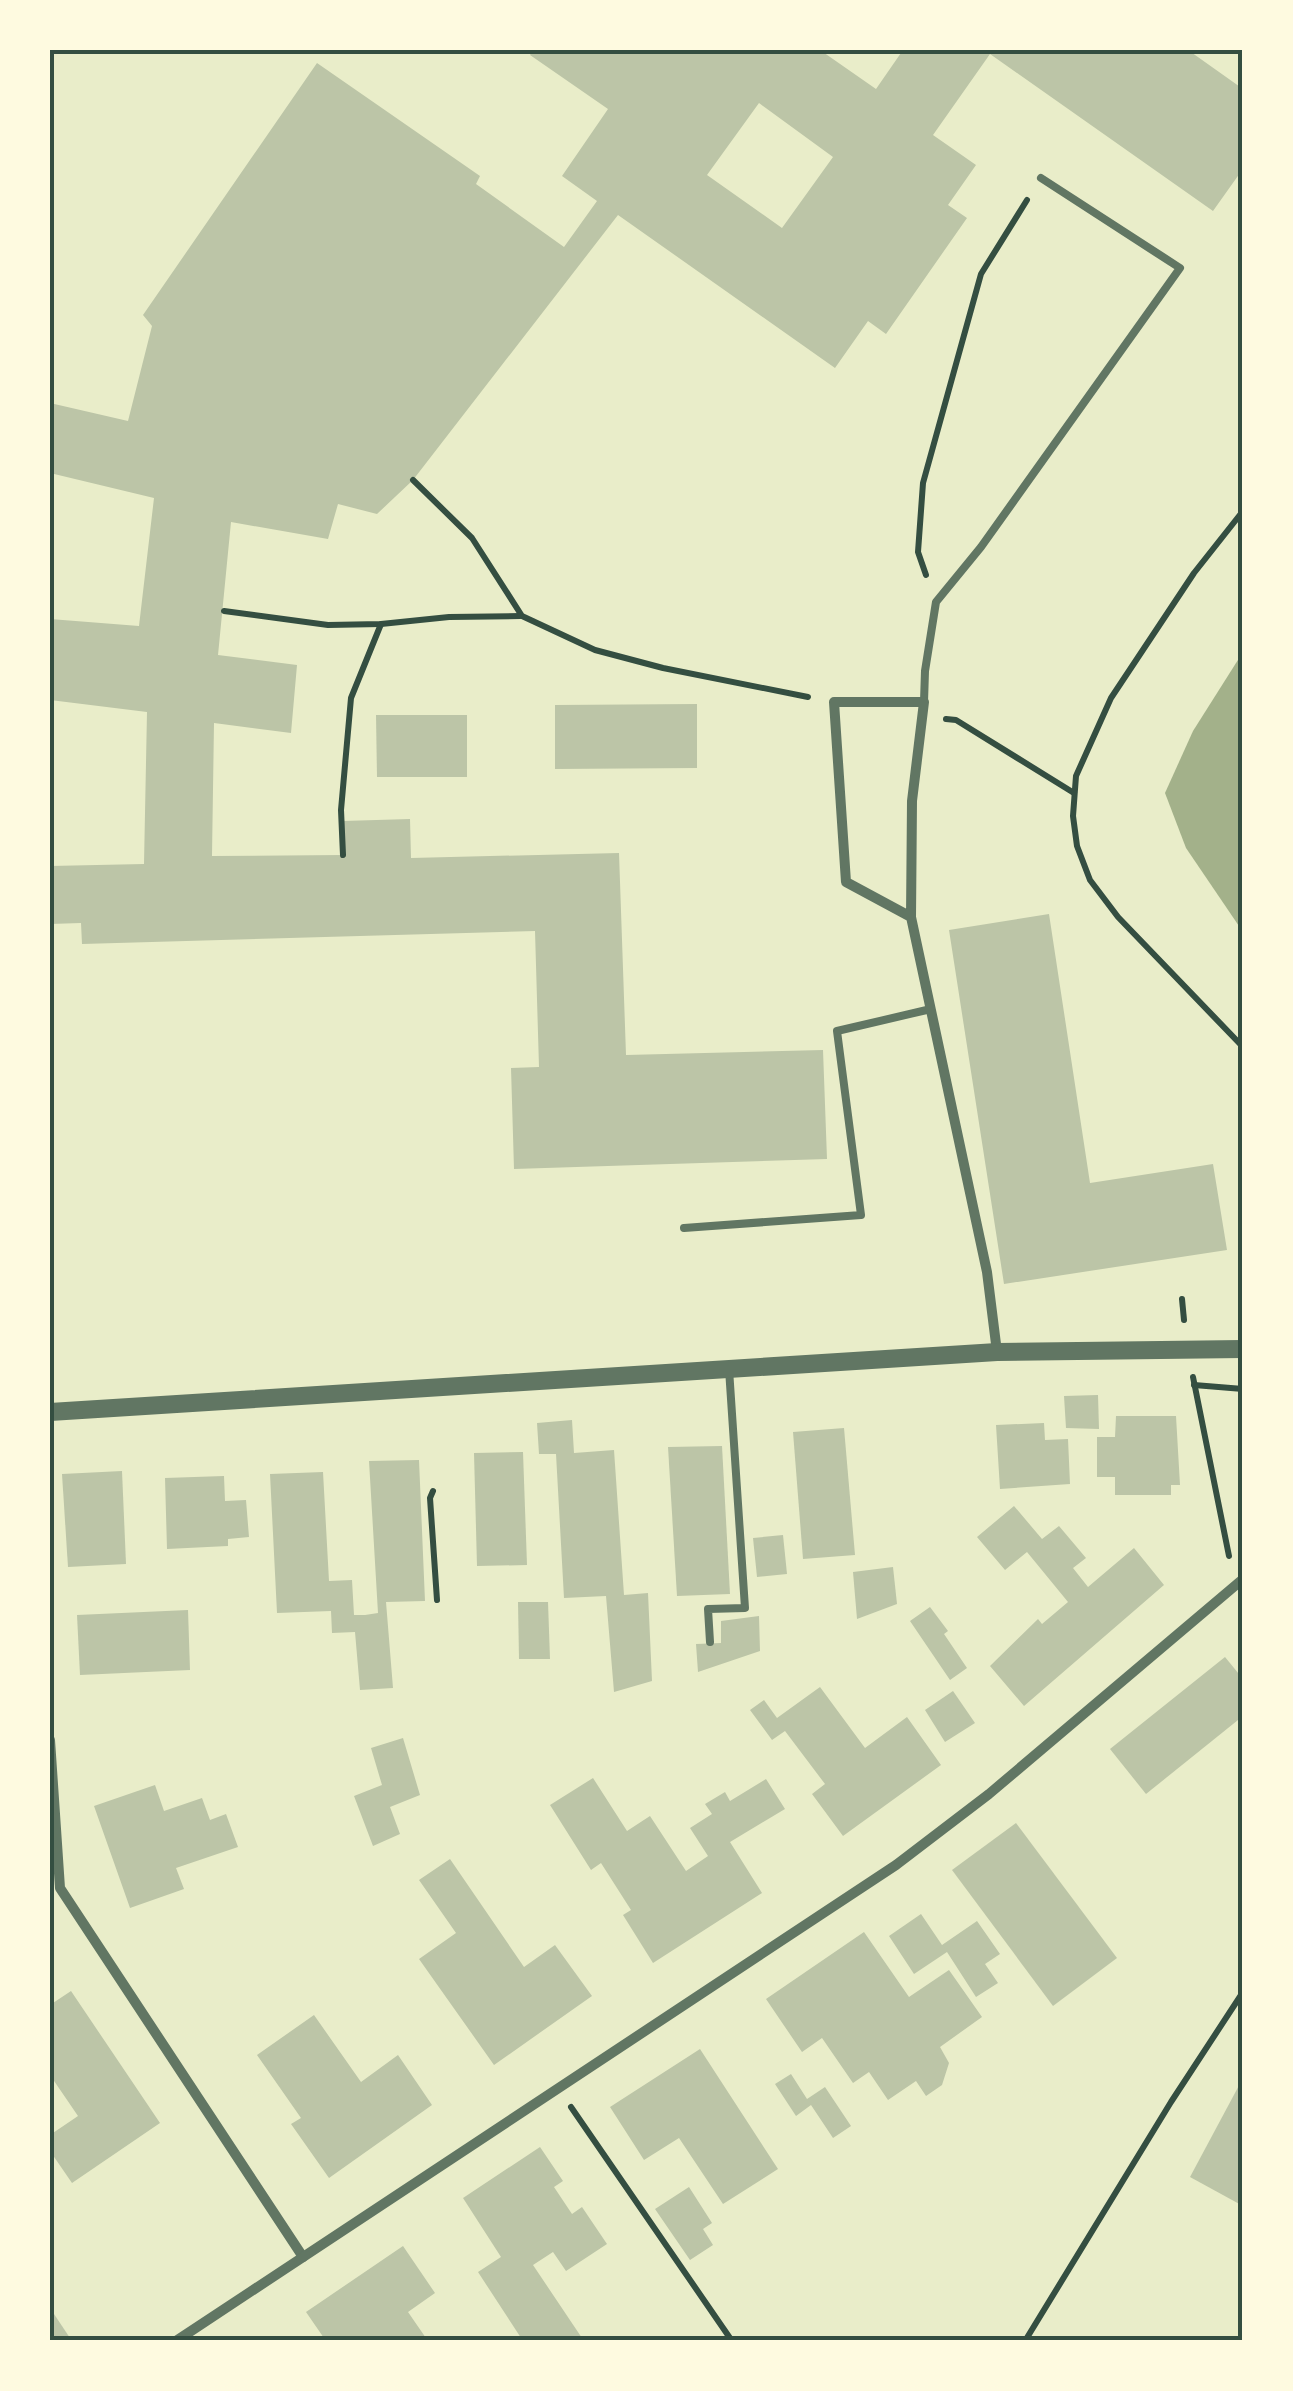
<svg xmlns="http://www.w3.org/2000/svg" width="1293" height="2391" font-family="'Nunito Sans',sans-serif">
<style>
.water{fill:#a3b18a}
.building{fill:#bcc5a7;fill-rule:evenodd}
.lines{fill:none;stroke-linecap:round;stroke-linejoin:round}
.path{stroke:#344e41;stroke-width:6}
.service{stroke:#617663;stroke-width:8}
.minor{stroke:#617663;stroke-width:10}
.tertiary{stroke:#617663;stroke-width:18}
.neatline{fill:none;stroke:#344e41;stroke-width:4}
</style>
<rect width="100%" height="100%" fill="#e9edc9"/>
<path class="water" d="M 1243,652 L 1243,932 L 1186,848 L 1165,793 L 1193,731 Z"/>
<g class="building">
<path d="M 533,50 L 820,50 L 876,89 L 903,50 L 1188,50 L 1243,89 L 1243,175 L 1240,173 L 1213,211 L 990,54 L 933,135 L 976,165 L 948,205 L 967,218 L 886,334 L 868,321 L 835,368 L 618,215 L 413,480 L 377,514 L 338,504 L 328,539 L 231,522 L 218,655 L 297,665 L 291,733 L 214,723 L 212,856 L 343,855 L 343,821 L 410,819 L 411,858 L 619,853 L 626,1055 L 823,1050 L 827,1159 L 514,1169 L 511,1068 L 539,1067 L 535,931 L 82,944 L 81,923 L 50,924 L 50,866 L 144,864 L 147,712 L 50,700 L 50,619 L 139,626 L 154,498 L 50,473 L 50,403 L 128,421 L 152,326 L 143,315 L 317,63 L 480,176 L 476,184 L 564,247 L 597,201 L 562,176 L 608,109 L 530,55 ZM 759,103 L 833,157 L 782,228 L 707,175 Z"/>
<path d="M 697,704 L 697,768 L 555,769 L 555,705 Z"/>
<path d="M 376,715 L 467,715 L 467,777 L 377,777 Z"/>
<path d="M 1049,914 L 1090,1183 L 1213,1164 L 1227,1250 L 1004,1284 L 949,930 Z"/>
<path d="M 1098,1395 L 1099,1429 L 1066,1428 L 1064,1396 Z"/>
<path d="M 1116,1416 L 1176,1416 L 1180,1485 L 1171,1485 L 1171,1495 L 1115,1495 L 1115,1477 L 1097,1477 L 1097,1437 L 1115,1437 Z"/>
<path d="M 572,1420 L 574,1453 L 614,1450 L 624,1595 L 648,1593 L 652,1681 L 614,1692 L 606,1596 L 564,1598 L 556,1454 L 539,1454 L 537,1423 Z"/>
<path d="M 1044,1423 L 1045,1440 L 1068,1439 L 1070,1484 L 1000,1489 L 996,1425 Z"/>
<path d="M 844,1428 L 855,1555 L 803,1559 L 793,1432 Z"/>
<path d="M 722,1446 L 730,1594 L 677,1596 L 668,1447 Z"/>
<path d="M 523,1452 L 527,1565 L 477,1566 L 474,1453 Z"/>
<path d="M 419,1460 L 425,1601 L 386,1602 L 393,1688 L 360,1690 L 355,1632 L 332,1633 L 331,1611 L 277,1613 L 270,1474 L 323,1472 L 329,1581 L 352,1580 L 354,1615 L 365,1615 L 378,1613 L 369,1461 Z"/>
<path d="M 122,1471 L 126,1564 L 68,1567 L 62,1474 Z"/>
<path d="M 224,1476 L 225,1501 L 246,1500 L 249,1537 L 228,1539 L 228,1546 L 167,1549 L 165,1478 Z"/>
<path d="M 1014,1506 L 1042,1539 L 1059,1526 L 1086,1558 L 1073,1568 L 1088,1587 L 1134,1548 L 1164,1585 L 1024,1706 L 990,1666 L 1038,1619 L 1042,1624 L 1068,1602 L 1027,1552 L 1005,1570 L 977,1537 Z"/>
<path d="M 783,1535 L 787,1574 L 757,1577 L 753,1538 Z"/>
<path d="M 893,1567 L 897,1604 L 857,1619 L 853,1572 Z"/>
<path d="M 518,1602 L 548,1602 L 550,1659 L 519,1659 Z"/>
<path d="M 930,1607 L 948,1631 L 944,1634 L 967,1668 L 950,1680 L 910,1621 Z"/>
<path d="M 188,1610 L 190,1670 L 80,1675 L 77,1615 Z"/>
<path d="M 759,1616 L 760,1651 L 698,1672 L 696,1644 L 721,1643 L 721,1621 Z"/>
<path d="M 1225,1657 L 1243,1679 L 1243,1716 L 1146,1794 L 1110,1749 Z"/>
<path d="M 820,1687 L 865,1748 L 907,1717 L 941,1765 L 843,1836 L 812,1794 L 825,1784 L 785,1731 L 772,1740 L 750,1710 L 764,1700 L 777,1718 Z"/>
<path d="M 953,1691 L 975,1723 L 945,1742 L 925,1710 Z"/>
<path d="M 403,1738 L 420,1795 L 390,1807 L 400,1834 L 373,1846 L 354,1796 L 382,1785 L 371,1748 Z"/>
<path d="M 593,1778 L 627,1831 L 650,1816 L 686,1871 L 708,1856 L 690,1828 L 712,1814 L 705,1804 L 725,1792 L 730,1801 L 766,1779 L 785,1809 L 730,1842 L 762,1893 L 653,1963 L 623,1915 L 631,1910 L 601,1863 L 591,1870 L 550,1805 Z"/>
<path d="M 155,1785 L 164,1811 L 202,1798 L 210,1820 L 226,1814 L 238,1847 L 176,1868 L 184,1889 L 130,1908 L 94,1806 Z"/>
<path d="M 1016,1823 L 1117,1958 L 1053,2006 L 952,1870 Z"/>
<path d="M 450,1859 L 524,1967 L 555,1945 L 592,1996 L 494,2065 L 419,1959 L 456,1933 L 419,1880 Z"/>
<path d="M 921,1914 L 942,1945 L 977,1921 L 1000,1954 L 985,1964 L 998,1983 L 976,1997 L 947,1952 L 914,1974 L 889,1936 Z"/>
<path d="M 864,1932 L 909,1997 L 949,1970 L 982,2017 L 940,2047 L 949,2063 L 942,2085 L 926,2096 L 916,2081 L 888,2100 L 869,2072 L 853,2083 L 822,2038 L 802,2052 L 766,1999 Z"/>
<path d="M 71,1991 L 160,2123 L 72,2183 L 50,2151 L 50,2135 L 78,2116 L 50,2075 L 50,2005 Z"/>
<path d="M 314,2015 L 361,2082 L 398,2055 L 432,2105 L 329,2178 L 291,2124 L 301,2118 L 257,2055 Z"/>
<path d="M 700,2049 L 778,2169 L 723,2204 L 679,2138 L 644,2160 L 610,2107 Z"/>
<path d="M 791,2074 L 807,2099 L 825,2087 L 851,2126 L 833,2138 L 811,2105 L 796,2116 L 775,2084 Z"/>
<path d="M 1243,2078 L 1243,2206 L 1190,2177 Z"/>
<path d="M 540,2147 L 563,2181 L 554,2187 L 572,2214 L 582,2207 L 607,2244 L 566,2271 L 553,2252 L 533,2265 L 584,2341 L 523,2341 L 478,2272 L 501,2257 L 463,2198 Z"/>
<path d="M 689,2187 L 712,2223 L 703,2229 L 713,2245 L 690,2260 L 655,2209 Z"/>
<path d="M 403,2246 L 435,2293 L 408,2312 L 428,2341 L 326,2341 L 306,2312 Z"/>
<path d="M 50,2308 L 72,2341 L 50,2341 Z"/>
</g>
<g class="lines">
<g class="path">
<path d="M 413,480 L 472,538 L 522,616 L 595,650 L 663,668 L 808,697"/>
<path d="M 1243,511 L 1194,573 L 1111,698 L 1076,776 L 1073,816 L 1077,846 L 1090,880 L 1118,917 L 1243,1047"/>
<path d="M 926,575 L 918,552 L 923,483 L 981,274 L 1027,200"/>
<path d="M 224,611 L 328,625 L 381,624 L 449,617 L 520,616"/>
<path d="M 946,719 L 956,720 L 1074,793"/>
<path d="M 343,855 L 341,810 L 351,698 L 381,624"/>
<path d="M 1182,1299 L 1184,1320"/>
<path d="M 1193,1377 L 1229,1556"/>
<path d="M 1194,1385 L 1243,1389"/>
<path d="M 433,1491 L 430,1498 L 437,1600"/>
<path d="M 571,2107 L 732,2341"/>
<path d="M 1025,2341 L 1171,2102 L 1243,1992"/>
</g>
<g class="service">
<path d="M 924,702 L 925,671 L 936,602 L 981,547 L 1180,268 L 1041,178"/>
<path d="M 684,1228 L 861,1215 L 837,1031 L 931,1009"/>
<path d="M 710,1642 L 708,1609 L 745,1608 L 729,1369"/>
</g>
<g class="minor">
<path d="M 911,917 L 912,801 L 924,702 L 834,702 L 846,882 L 911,917 L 987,1272 L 997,1352"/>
<path d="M 50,1740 L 60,1888 L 303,2257"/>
<path d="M 176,2341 L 896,1865 L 989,1794 L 1243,1579"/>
</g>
<path class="tertiary" d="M 50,1412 L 997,1352 L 1243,1349"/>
</g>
<rect width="1293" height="2391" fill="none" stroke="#fefae0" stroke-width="105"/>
<rect x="52" y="52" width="1188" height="2286" class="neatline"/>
</svg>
